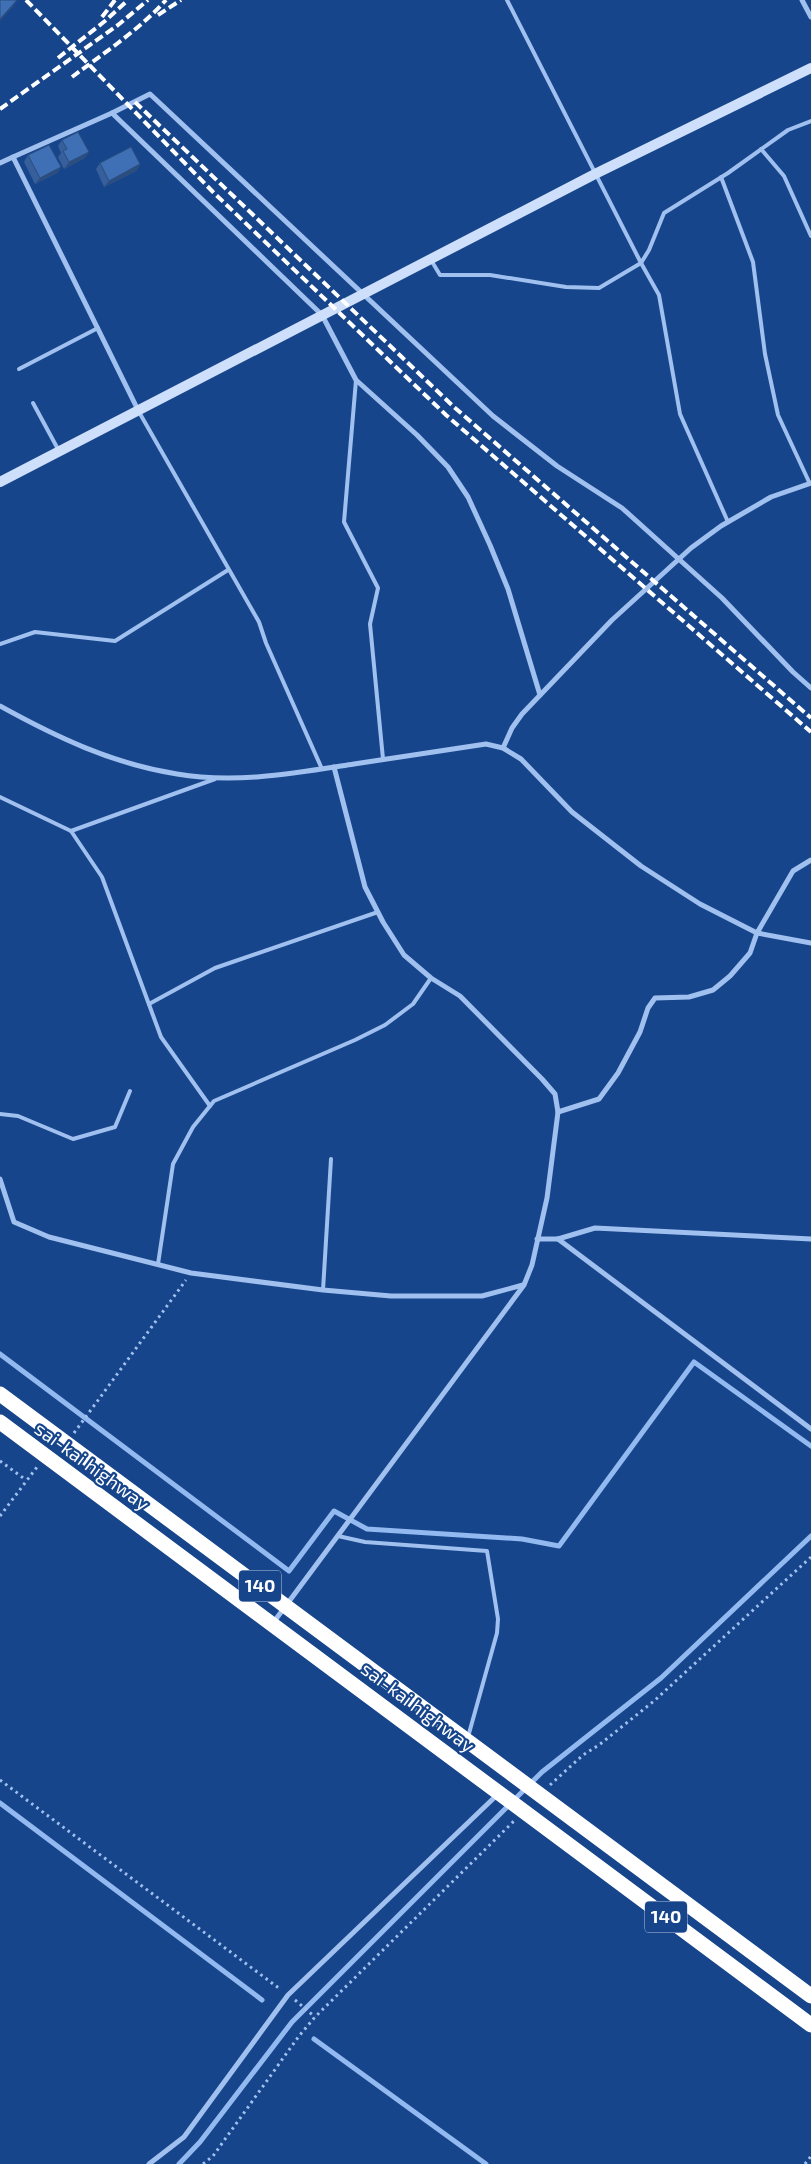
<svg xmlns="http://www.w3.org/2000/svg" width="811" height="2164" font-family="'Exo 2',sans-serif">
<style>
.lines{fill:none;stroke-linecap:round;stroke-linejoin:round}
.stream{stroke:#92baf1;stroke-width:5}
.path{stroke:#a0c0ef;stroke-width:3;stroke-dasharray:2.5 4;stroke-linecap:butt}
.lane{stroke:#a0c0ef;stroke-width:4}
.street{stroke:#a0c0ef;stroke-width:5}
.secondary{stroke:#cddffa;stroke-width:10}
.highway{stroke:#fff;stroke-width:15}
.rail{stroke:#fff;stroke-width:4;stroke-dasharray:9 4;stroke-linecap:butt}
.wall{fill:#365f9b}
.shaded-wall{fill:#2c4e7e}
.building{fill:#3f6fb4;stroke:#2c4e7e}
.labels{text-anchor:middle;stroke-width:4.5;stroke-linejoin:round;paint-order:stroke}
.shield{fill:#17458b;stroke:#b9c7dc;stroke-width:1}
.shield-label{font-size:18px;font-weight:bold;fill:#fff}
.street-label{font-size:19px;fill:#fff;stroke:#17458b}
</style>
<rect width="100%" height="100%" fill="#17458b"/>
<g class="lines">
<g class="stream">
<path d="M 0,1354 L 289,1571 L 334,1511 L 367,1529 L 522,1539 L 559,1546 L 694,1362 L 811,1446"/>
<path d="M 0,1803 L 262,2000"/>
<path d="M 314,2039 L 486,2164"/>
<path d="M 179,2164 L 200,2142 L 292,2022 L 542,1772 L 661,1678 L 811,1536"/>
</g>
<g class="path">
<path d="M 74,1433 L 186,1280"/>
<path d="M 0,1461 L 26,1480"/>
<path d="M 0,1516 L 37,1467"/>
<path d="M 0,1780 L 280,1989"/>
<path d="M 550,1785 L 583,1755 L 599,1745 L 654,1701 L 811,1557"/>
<path d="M 295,2000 L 315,2017"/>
<path d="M 203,2164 L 213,2156 L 299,2036 L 315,2017 L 514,1821"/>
<path d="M 805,2164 L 811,2156"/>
</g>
<g class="lane">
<path d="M 507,0 L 641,263 L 659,295 L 680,414 L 728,522"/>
<path d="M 761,149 L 784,176 L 811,236"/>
<path d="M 721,177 L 753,262 L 765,354 L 778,415 L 810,484"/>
<path d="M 431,260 L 440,275 L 490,275 L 566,287 L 599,288 L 641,263 L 649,250 L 664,213 L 728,173 L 788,130 L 811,121"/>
<path d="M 19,369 L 98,328"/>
<path d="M 356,380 L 344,522 L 378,588 L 370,624 L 383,759"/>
<path d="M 33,403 L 59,451"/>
<path d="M 139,412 L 259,622 L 266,643 L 322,769"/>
<path d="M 0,644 L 35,632 L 115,641 L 228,570"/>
<path d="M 0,797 L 71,831 L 102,877 L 161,1037 L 210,1106"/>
<path d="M 71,831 L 215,779"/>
<path d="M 149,1004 L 215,968 L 378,912"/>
<path d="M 0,1114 L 18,1116 L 73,1139 L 115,1127 L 130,1091"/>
<path d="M 158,1264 L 173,1164 L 193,1127 L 214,1101 L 355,1040 L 385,1025 L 413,1004 L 431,978"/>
<path d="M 323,1290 L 331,1159"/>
<path d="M 338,1536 L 365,1542 L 487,1551 L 498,1619 L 497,1633 L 468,1737"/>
</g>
<g class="street">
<path d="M 802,0 L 811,17"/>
<path d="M 112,113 L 150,94 L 493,416 L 557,466 L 622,508 L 722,598 L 793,672 L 811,688"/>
<path d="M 0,163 L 13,157"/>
<path d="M 138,410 L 13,157 L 112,113 L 322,315 L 356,380 L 417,435 L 448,467 L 468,497 L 490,545 L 508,589 L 540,695"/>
<path d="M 0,706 C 56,737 113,764 177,774 C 236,784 296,773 354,764 C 398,757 442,751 486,744 L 503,748 L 521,759 L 572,812 L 641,866 L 700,904 L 757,933 L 811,943"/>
<path d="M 503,748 L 512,728 L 522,714 L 612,620 L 691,548 L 721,526 L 771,497 L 811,483"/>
<path d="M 558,1112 L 599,1099 L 618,1073 L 640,1032 L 648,1008 L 655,998 L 689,997 L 713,990 L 730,976 L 750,953 L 757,933 L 793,871 L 811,860"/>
<path d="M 0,1179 L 14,1222 L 49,1237 L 191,1273 L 323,1290 L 391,1296 L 482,1296 L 523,1285"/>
<path d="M 537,1239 L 558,1239 L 595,1228 L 811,1239"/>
<path d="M 558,1239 L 811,1429"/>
<path d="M 273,1623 L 524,1285 L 532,1265 L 547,1198 L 558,1112 L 555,1094 L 542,1079 L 460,996 L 431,978 L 404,955 L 383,922 L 365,887 L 334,767"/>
<path d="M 149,2164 L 184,2137 L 288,1995 L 497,1795"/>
</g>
<path class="secondary" d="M 0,482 L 595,174 L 811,68"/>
<g class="highway">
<path d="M 0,1394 L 811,1996"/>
<path d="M 0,1422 L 811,2025"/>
</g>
<g class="rail">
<path d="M 26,0 L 213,192 L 446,415 L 811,732"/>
<path d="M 158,15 L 181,0"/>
<path d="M 102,17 L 115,0"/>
<path d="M 58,58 L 105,21 L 128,0"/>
<path d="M 72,77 C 104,53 139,30 166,0"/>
<path d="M 135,102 L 454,407 L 811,718"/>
<path d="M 0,109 L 118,25 L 148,0"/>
</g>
</g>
<g class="wall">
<path d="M 62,140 L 85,158 L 64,169 L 58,157 L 61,153 L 58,146 Z"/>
<path d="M 28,155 L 61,167 L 57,173 L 35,184 L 24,162 Z"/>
<path d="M 100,163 L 140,164 L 136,171 L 104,187 L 96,169 Z"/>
</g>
<g class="shaded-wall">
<path d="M 17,0 L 13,7 L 0,21 L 0,19 Z"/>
<path d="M 89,152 L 85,158 L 64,169 L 69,162 Z"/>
<path d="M 140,164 L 136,171 L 104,187 L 109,181 Z"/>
<path d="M 61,167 L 57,173 L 35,184 L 40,178 Z"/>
</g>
<g class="building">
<path d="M 0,0 L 17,0 L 0,19 Z"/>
<path d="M 78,132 L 89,152 L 69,162 L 63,151 L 67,149 L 62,140 Z"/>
<path d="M 49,145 L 61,167 L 40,178 L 28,155 Z"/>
<path d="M 131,147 L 140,164 L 109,181 L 100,163 Z"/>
</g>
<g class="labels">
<g class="shield">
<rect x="239" y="1570.5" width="42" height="31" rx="4"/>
<rect x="645" y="1901.5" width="42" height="31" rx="4"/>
</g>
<g class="shield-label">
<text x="260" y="1592">140</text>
<text x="666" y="1923">140</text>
</g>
<g class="street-label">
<text transform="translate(92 1466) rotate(36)" y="7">sai-kai highway</text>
<text transform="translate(418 1707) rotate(37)" y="7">sai-kai highway</text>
</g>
</g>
</svg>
